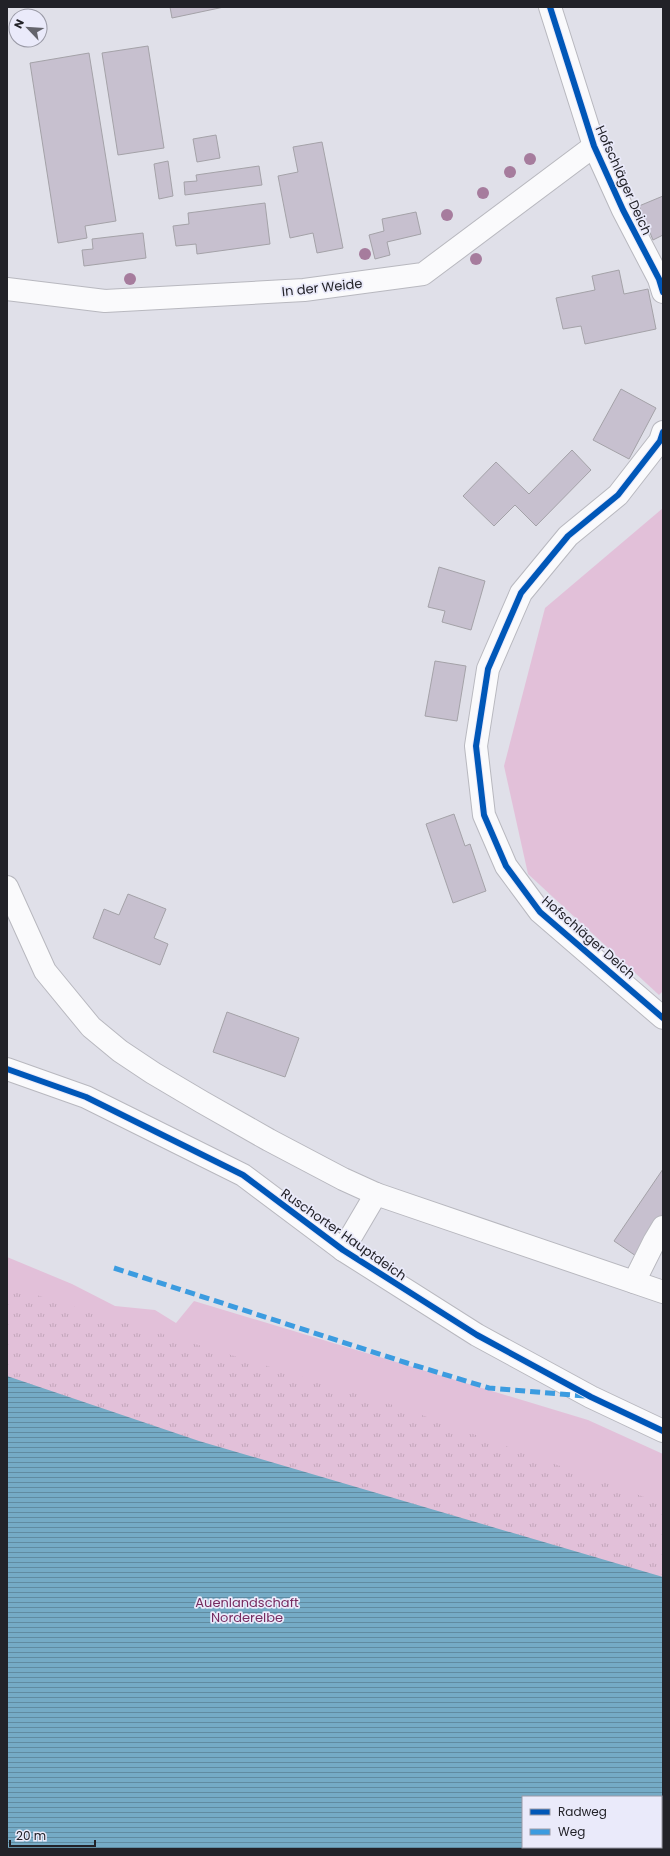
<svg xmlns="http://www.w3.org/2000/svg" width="670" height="1856" font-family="Poppins,sans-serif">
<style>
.grass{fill:#e2c0d9}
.park{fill:url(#park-tufts);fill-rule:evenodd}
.water{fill:url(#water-rules);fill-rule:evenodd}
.building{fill:#c7c0cf;stroke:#a4a2a8}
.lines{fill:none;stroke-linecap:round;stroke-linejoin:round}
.minor-casing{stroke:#b8b8bf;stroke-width:24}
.minor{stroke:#fafafc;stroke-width:22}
.quiet{stroke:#3c9ce0;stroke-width:5;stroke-dasharray:10 5;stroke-linecap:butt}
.cycleway-casing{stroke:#eaeafa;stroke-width:8}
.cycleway{stroke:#0057b8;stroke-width:6}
.tree{fill:#a67c9d}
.labels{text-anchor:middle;stroke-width:3.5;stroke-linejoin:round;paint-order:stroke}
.street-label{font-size:13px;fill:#222228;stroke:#eaeafa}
.park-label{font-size:13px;fill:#762b5f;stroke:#eaeafa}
</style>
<defs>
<pattern id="park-tufts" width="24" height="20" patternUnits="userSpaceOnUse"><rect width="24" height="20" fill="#e2c0d9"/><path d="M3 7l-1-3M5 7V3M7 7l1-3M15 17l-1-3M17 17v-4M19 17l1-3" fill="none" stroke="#c2a5ba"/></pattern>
<pattern id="water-rules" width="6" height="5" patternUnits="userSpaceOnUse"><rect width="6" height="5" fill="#75abc6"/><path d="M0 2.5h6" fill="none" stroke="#608ba1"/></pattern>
</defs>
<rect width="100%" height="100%" fill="#e0e0e9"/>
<g class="grass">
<path d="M 663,508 L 663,991 L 659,995 L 528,874 L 504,766 L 545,608 Z"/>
<path d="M 7,1257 L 72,1284 L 115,1306 L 155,1310 L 176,1323 L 194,1301 L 588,1420 L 663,1454 L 663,1577 L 7,1376 Z"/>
</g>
<path class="park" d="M 7,1286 L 400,1407 L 663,1504 L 663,1849 L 7,1849 ZM 523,1797 L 661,1797 L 661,1847 L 523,1847 Z"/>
<path class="water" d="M 7,1376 L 199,1441 L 663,1577 L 663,1849 L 7,1849 ZM 523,1797 L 661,1797 L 661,1847 L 523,1847 Z"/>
<g class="building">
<path d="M 170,7 L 224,7 L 172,18 Z"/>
<path d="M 148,46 L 164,148 L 118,155 L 102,53 Z"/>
<path d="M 89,53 L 116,221 L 85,226 L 87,238 L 58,243 L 30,63 Z"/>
<path d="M 216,135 L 220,158 L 197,162 L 193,139 Z"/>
<path d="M 322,142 L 343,248 L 317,253 L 313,233 L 290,238 L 278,176 L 298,172 L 293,147 Z"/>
<path d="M 168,161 L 173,196 L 159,199 L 154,164 Z"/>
<path d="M 259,166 L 262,185 L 185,195 L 184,182 L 197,181 L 196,175 Z"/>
<path d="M 663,196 L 663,235 L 653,240 L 639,206 Z"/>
<path d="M 265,203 L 270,244 L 197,254 L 196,244 L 176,246 L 173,226 L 189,224 L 188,213 Z"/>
<path d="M 416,212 L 421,234 L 387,242 L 390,255 L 375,259 L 369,235 L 384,231 L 382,219 Z"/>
<path d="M 143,233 L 146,258 L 84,266 L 82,250 L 93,249 L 92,239 Z"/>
<path d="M 619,270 L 624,294 L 648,289 L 656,329 L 585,344 L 581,326 L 563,329 L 556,298 L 595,290 L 592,276 Z"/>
<path d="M 621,389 L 656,408 L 629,459 L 593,440 Z"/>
<path d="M 572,450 L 591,470 L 536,526 L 515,505 L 494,526 L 463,496 L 496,462 L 529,494 Z"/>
<path d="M 439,567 L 485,581 L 471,630 L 442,622 L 445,611 L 428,607 Z"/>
<path d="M 435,661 L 466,666 L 457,721 L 425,716 Z"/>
<path d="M 454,814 L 465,846 L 470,844 L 486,891 L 453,903 L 426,824 Z"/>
<path d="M 128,894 L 166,909 L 154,938 L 168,944 L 160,965 L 93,938 L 104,909 L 119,915 Z"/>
<path d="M 227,1012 L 299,1038 L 285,1077 L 213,1052 Z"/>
<path d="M 663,1169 L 663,1217 L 636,1256 L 614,1241 Z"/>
</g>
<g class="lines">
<defs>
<g id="minor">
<path d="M 550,7 L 594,146 L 623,210 L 659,279 L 663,292"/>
<path d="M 7,289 L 105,301 L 304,290 L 423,274 L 594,146"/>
<path d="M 663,432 L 660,441 L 618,495 L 568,536 L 521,593 L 488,669 L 476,746 L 484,815 L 506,866 L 540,912 L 663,1018"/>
<path d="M 7,887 L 45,971 L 91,1027 L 120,1051 L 153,1073 L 202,1102 L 269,1140 L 343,1179 L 376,1194"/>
<path d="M 7,1069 L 86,1097 L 243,1175 L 343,1250 L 477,1335 L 591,1397 L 663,1431"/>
<path d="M 343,1250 L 376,1194 L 663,1292"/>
<path d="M 634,1282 L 654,1242 L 663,1227"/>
</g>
</defs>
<use href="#minor" class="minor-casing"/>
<use href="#minor" class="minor"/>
<path class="quiet" d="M 114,1268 L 407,1363 L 489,1388 L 585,1396"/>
<defs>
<g id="cycleway">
<path d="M 550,7 L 594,146 L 623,210 L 659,279 L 663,292"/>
<path d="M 663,432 L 660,441 L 618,495 L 568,536 L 521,593 L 488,669 L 476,746 L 484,815 L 506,866 L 540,912 L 663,1018"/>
<path d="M 7,1069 L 86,1097 L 243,1175 L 343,1250 L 477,1335 L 591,1397 L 663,1431"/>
</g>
</defs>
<use href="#cycleway" class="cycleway-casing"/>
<use href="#cycleway" class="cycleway"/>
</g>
<g class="tree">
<circle cx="530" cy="159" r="6"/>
<circle cx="510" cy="172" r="6"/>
<circle cx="483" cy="193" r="6"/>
<circle cx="447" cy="215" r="6"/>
<circle cx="365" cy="254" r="6"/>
<circle cx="476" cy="259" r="6"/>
<circle cx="130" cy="279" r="6"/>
</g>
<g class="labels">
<g class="street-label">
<text transform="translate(624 180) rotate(66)" y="5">Hofschläger Deich</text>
<text transform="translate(322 287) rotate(-6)" y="5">In der Weide</text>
<text transform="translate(589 937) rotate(41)" y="5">Hofschläger Deich</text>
<text transform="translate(344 1234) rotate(35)" y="5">Ruschorter Hauptdeich</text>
</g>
<g class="park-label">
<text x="247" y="1607">Auenlandschaft<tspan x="247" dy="15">Norderelbe</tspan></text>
</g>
</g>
<rect width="670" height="1856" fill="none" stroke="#222228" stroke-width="16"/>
<rect x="522" y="1796" width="140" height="52" fill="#eaeafa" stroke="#9a9aa6"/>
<rect x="530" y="1809" width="20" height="6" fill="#0057b8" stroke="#9a9aa6"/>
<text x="558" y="1816" font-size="12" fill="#222228">Radweg</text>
<rect x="530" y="1829" width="20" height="6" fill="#3c9ce0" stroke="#9a9aa6"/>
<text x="558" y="1836" font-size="12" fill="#222228">Weg</text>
<g transform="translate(28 28) rotate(295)"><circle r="19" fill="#eaeafa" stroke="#9a9aa6"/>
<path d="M0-3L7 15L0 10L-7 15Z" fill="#64646c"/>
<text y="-6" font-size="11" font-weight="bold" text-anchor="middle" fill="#222228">N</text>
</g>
<path d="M10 1840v6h85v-6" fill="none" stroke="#222228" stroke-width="2"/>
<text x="16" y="1840" font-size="12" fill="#222228" stroke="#eaeafa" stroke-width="3" paint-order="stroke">20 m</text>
</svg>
